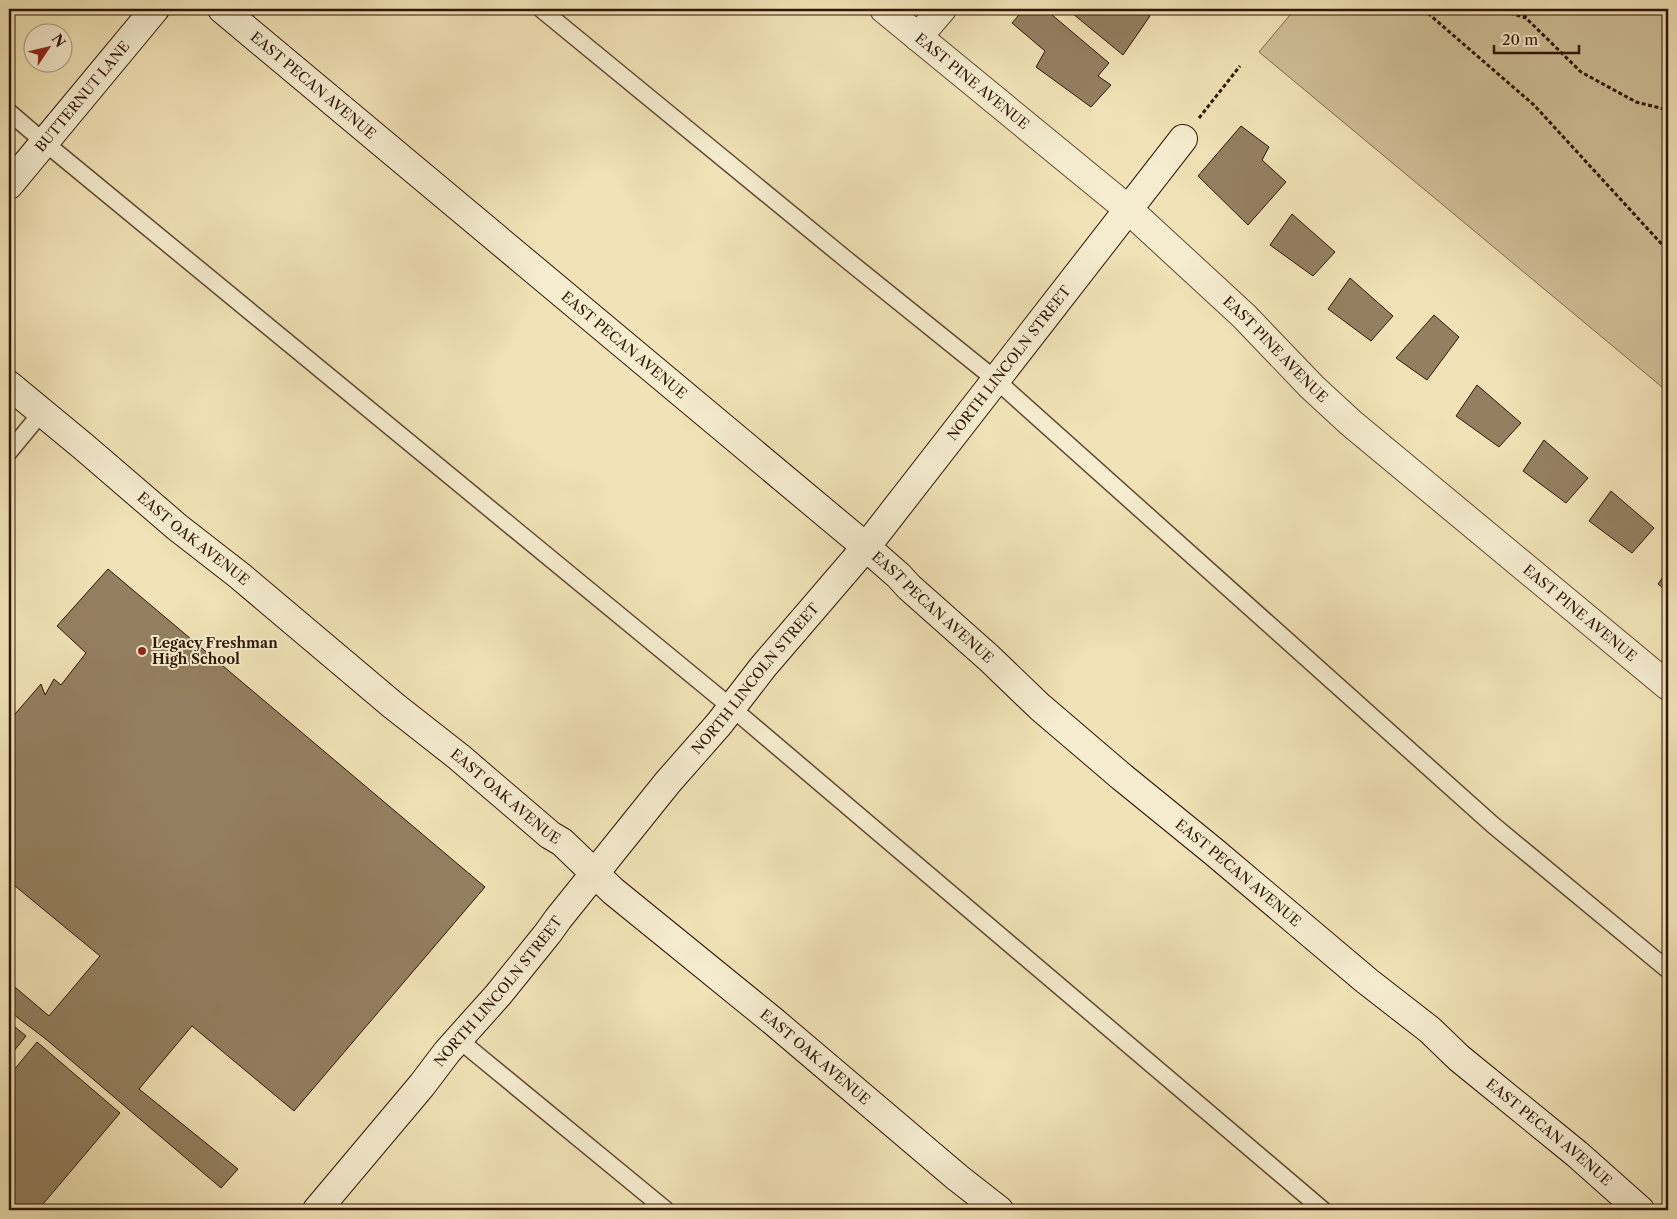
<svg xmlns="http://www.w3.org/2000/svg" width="1677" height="1219" font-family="'Libre Caslon Text',serif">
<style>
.green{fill:#d0c099;stroke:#806a4e}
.building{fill:#948061;stroke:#2f1404}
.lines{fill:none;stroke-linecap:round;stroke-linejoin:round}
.lane-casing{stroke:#604831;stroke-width:19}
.street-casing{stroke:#604831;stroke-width:30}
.secondary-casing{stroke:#2f1404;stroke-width:30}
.path{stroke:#2f1404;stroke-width:3;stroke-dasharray:4 2.5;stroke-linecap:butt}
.lane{stroke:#f6edd0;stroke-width:16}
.street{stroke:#f6edd0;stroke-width:28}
.secondary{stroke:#f6edd0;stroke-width:28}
.poi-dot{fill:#8f2418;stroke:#f6edd0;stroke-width:2}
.labels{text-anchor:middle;stroke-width:4;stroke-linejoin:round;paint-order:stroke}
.street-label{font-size:14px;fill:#2f1404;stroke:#f6edd0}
.poi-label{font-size:14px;font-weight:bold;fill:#2f1404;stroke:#f6edd0;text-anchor:start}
</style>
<rect width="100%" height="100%" fill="#f1e3b7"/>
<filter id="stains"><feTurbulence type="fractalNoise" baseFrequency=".004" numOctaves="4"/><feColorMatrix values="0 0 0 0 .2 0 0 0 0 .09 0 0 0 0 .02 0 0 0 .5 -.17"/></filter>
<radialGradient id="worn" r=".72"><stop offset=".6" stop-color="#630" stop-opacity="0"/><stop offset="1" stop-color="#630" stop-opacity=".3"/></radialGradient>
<path class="green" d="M 1295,9 L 1668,9 L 1668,392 L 1259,52 Z"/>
<g class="building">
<path d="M 1024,9 L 1045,9 L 1109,63 L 1098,76 L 1111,85 L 1091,107 L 1036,67 L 1045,51 L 1012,23 Z"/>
<path d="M 1067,9 L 1141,9 L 1150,16 L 1123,55 Z"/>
<path d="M 1241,126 L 1269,147 L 1262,160 L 1286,182 L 1248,225 L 1198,176 Z"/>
<path d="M 1292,214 L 1335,252 L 1313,276 L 1270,245 Z"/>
<path d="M 1350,278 L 1393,316 L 1371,341 L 1328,309 Z"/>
<path d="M 1434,315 L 1459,337 L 1427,380 L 1396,358 Z"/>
<path d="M 1477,385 L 1521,423 L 1499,447 L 1456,416 Z"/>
<path d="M 1544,440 L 1588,478 L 1566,503 L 1523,471 Z"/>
<path d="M 1611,491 L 1654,528 L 1632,553 L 1589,521 Z"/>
<path d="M 108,569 L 485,887 L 294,1111 L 192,1026 L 139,1089 L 238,1169 L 221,1188 L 47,1040 L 9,1011 L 9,982 L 49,1016 L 100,956 L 9,881 L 9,721 L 41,684 L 45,695 L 54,679 L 61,685 L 86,653 L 57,626 Z"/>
<path d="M 1668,570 L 1668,592 L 1658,584 Z"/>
<path d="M 9,1022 L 26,1036 L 9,1057 Z"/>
<path d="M 37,1042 L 120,1113 L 38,1210 L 22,1210 L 9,1199 L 9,1076 Z"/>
</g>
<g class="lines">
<defs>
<g id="lane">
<path d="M 541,9 L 847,260 L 996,380 L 1493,825 L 1668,970"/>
<path d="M 9,112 L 44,142 L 732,708 L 1323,1210"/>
<path d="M 9,452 L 42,412"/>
<path d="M 458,1039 L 666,1210"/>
</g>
<g id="street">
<path id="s1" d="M 884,9 L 1129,210 L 1244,316 L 1312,387 L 1351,423 L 1668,686"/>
<path d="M 918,37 L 942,9"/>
</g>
<g id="secondary">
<path id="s2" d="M 222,9 L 866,547 L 899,576 L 909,587 L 989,658 L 1040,707 L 1122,777 L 1213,851 L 1367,981 L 1430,1030 L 1459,1058 L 1577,1154 L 1640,1210"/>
<path id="s3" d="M 9,185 L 155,9"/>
<path id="s4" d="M 9,385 L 84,447 L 177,527 L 240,576 L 394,706 L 459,757 L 550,835 L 562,842 L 613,891 L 773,1021 L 958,1178 L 999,1210"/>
<path id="s5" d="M 317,1210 L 422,1085 L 447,1052 L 498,995 L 548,933 L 558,919 L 668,782 L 719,724 L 763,667 L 866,547 L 1183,139"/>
</g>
</defs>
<use href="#lane" class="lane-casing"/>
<use href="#street" class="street-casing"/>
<use href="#secondary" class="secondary-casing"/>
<g class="path">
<path d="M 1423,9 L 1534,105 L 1668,251"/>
<path d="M 1498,9 L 1526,18"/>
<path d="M 1521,9 L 1526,18 L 1581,72 L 1636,102 L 1668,110"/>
<path d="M 1199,118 L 1240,66"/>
</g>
<use href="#lane" class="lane"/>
<use href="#street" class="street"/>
<use href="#secondary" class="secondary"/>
</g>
<circle class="poi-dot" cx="142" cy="651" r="5"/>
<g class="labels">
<g class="street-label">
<text dy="5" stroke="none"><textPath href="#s1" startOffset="114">EAST PINE AVENUE</textPath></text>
<text dy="5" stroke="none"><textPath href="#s2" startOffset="119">EAST PECAN AVENUE</textPath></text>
<text dy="5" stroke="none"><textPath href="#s3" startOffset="115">BUTTERNUT LANE</textPath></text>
<text dy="5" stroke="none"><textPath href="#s2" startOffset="524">EAST PECAN AVENUE</textPath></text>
<text dy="5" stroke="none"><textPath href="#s1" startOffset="519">EAST PINE AVENUE</textPath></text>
<text dy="5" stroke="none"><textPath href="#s5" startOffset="1094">NORTH LINCOLN STREET</textPath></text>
<text dy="5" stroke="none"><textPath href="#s4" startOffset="240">EAST OAK AVENUE</textPath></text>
<text dy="5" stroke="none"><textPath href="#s2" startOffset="929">EAST PECAN AVENUE</textPath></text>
<text dy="5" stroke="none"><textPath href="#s1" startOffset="922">EAST PINE AVENUE</textPath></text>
<text dy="5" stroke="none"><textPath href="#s5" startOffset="689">NORTH LINCOLN STREET</textPath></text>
<text dy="5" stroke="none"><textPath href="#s4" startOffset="645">EAST OAK AVENUE</textPath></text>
<text dy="5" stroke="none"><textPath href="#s2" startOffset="1334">EAST PECAN AVENUE</textPath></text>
<text dy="5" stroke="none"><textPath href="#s5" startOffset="284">NORTH LINCOLN STREET</textPath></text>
<text dy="5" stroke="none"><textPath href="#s4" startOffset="1050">EAST OAK AVENUE</textPath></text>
<text dy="5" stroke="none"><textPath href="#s2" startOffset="1739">EAST PECAN AVENUE</textPath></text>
</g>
<g class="poi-label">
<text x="152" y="648">Legacy Freshman<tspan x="152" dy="16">High School</tspan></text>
</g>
</g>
<rect width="1677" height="1219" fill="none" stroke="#f1e3b7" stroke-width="30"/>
<rect x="10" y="10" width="1657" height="1199" fill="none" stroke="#2f1404" stroke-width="2.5"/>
<rect x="15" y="15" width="1647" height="1189" fill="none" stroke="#2f1404"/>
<g transform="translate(48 48) rotate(55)"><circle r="24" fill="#f6edd0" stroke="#a6967e"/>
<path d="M0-4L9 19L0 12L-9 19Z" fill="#8f2418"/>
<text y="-8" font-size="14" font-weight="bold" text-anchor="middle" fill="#2f1404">N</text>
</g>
<path d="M1494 45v8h85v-8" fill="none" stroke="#2f1404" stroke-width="2.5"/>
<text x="1502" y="45" font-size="15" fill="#2f1404" stroke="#f6edd0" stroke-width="4" paint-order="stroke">20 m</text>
<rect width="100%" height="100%" filter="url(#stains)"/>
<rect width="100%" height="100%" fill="url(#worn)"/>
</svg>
